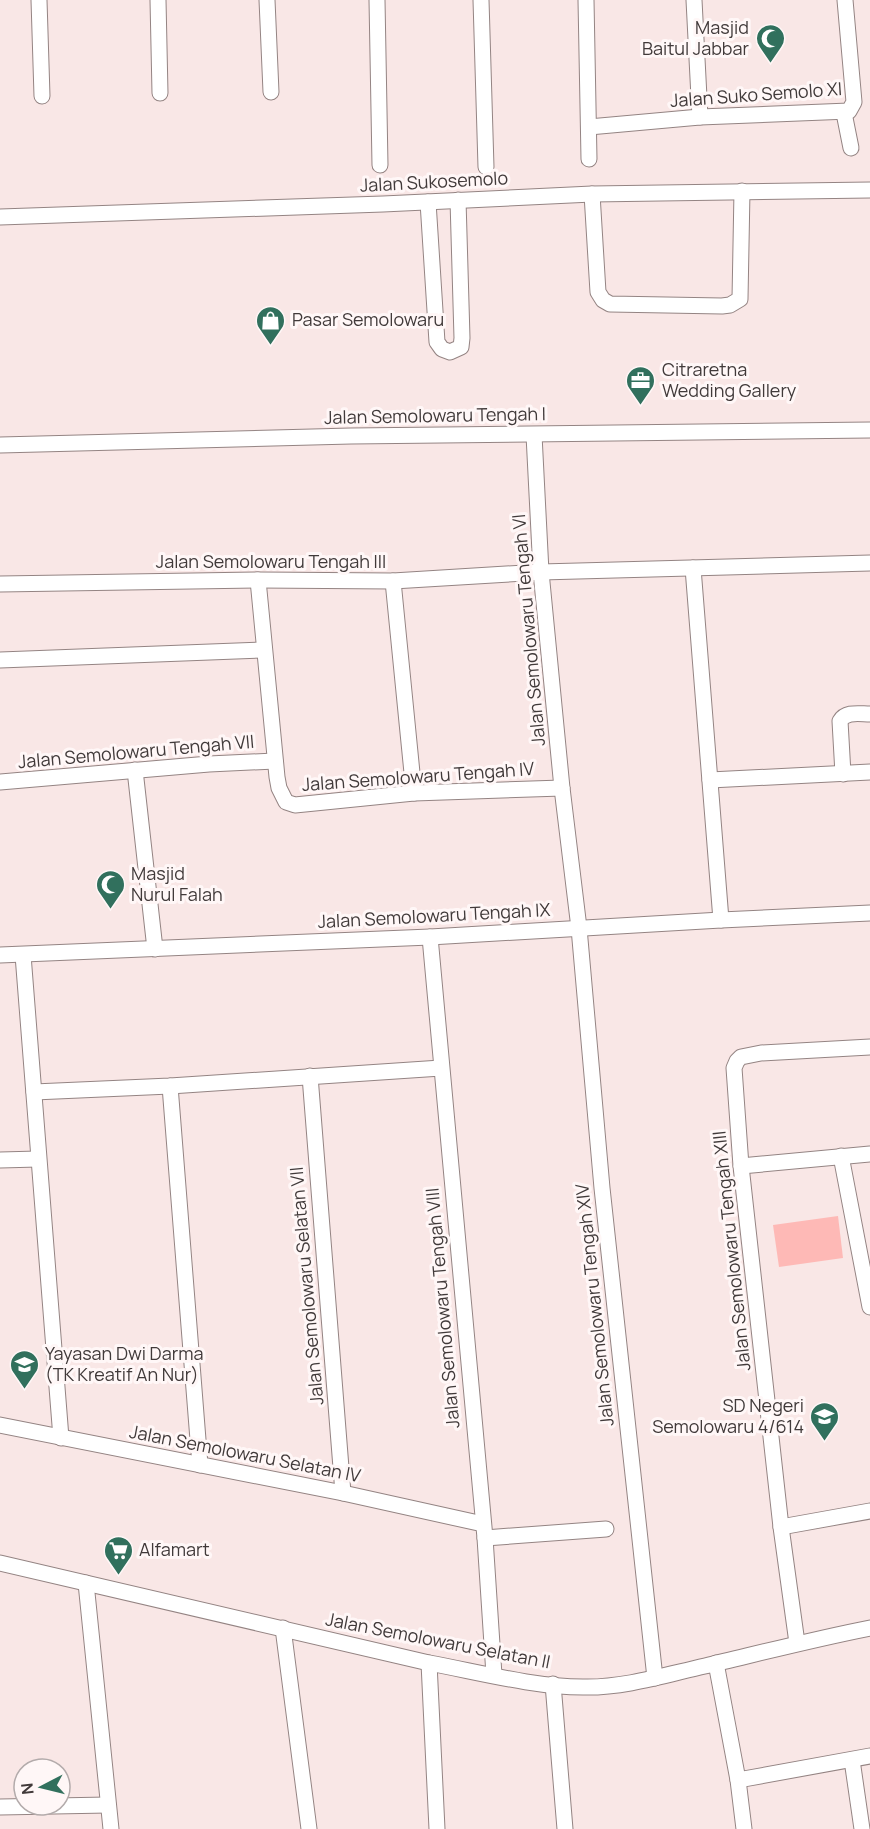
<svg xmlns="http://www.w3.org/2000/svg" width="870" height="1829" font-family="Manrope,sans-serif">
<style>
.pitch{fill:#feb9b6}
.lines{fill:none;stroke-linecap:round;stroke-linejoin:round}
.street-casing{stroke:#948483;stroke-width:17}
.street{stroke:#fff;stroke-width:15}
.labels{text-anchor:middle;stroke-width:6;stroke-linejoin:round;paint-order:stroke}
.poi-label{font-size:18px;fill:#413a3a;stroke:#fff7f7;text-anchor:start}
.street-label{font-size:18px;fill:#413a3a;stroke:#fff7f7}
</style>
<rect width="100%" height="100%" fill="#f9e7e6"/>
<path class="pitch" d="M 838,1216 L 843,1258 L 779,1267 L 773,1225 Z"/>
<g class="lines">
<defs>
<g id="street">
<path d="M 39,0 L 42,96"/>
<path d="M 158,0 L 160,93"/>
<path d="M 267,0 L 271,92"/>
<path d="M 377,0 L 380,165"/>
<path d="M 481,0 L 486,167"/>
<path d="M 586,0 L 589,159"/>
<path d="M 694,0 L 700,117"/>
<path d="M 844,113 L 851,148"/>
<path d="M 589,127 L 700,117 L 849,111 L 854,102 L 845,0"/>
<path d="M 592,194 L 598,292 L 603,300 L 610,304 L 722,306 L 730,305 L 740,299 L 742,191"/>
<path d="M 428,202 L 437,342 L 442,349 L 450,352 L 461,347 L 462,338 L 458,200"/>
<path d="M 0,217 L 383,204 L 592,194 L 870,190"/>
<path d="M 534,435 L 541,572 L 562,788 L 579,928 L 602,1188 L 655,1678"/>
<path d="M 0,445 L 351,436 L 870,430"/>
<path d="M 693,568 L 721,920"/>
<path d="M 258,580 L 277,777 L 279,788 L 286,802 L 295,805 L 414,793 L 562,788"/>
<path d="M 393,581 L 414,793"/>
<path d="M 0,584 L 258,580 L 393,581 L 541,572 L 870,563"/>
<path d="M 0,660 L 263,650"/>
<path d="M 135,770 L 155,949"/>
<path d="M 843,774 L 840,721 C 846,711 859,714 870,714"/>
<path d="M 710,780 L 870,772"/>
<path d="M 0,782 L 209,764 L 275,761"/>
<path d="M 430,937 L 485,1538 L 494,1675"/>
<path d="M 0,955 L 430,937 L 721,920 L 870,913"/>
<path d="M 23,955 L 61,1438"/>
<path d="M 310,1076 L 343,1493"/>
<path d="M 170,1086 L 200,1465"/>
<path d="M 34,1092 L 170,1086 L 441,1068"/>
<path d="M 841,1156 L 870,1307"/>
<path d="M 0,1160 L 38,1159"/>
<path d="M 741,1166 L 870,1154"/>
<path d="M 0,1425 L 343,1493 L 483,1524"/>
<path d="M 781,1527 L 870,1511"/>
<path d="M 485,1538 L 606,1529"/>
<path d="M 0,1563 L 429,1663 C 478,1672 534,1687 583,1687 C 624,1688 665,1675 705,1666 C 760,1653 814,1639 870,1628"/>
<path d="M 86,1583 L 111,1829"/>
<path d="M 283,1628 L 309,1829"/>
<path d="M 797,1643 L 781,1527 L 741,1166 L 734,1068 L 737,1061 L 741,1057 L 761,1053 L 870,1047"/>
<path d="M 429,1663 L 437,1829"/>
<path d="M 716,1663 L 738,1780 L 744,1829"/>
<path d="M 553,1684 L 565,1829"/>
<path d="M 852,1760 L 862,1829"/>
<path d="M 738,1780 L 870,1756"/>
<path d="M 0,1807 L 108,1805"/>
</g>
</defs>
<use href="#street" class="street-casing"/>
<use href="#street" class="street"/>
</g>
<defs>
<symbol id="mosque-pin" viewBox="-11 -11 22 30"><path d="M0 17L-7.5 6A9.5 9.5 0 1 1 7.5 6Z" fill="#31705d" stroke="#fff7f7"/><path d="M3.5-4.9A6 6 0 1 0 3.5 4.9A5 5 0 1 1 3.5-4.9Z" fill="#fff"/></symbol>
<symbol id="shop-pin" viewBox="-11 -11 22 30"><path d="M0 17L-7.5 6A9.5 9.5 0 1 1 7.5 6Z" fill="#31705d" stroke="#fff7f7"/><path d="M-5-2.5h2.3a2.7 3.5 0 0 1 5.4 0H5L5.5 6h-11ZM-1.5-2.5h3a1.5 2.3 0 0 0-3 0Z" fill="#fff"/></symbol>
<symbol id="office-pin" viewBox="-11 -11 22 30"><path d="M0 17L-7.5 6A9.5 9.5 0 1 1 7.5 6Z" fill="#31705d" stroke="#fff7f7"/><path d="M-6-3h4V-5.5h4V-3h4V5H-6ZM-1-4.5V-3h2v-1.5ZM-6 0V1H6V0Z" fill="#fff"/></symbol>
<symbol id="school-pin" viewBox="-11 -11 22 30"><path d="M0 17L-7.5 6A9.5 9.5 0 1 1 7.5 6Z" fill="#31705d" stroke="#fff7f7"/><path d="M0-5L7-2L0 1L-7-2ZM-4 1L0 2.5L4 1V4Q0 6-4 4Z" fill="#fff"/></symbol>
<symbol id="supermarket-pin" viewBox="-11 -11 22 30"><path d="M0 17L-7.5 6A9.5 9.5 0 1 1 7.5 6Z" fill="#31705d" stroke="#fff7f7"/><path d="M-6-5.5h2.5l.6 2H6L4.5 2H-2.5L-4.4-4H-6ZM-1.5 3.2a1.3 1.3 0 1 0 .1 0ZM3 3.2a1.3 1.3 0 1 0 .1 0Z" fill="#fff"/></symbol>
</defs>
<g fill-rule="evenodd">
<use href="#mosque-pin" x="754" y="22" width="33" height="45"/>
<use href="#shop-pin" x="254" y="304" width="33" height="45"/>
<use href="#office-pin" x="624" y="364" width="33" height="45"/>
<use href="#mosque-pin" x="94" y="868" width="33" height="45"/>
<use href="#school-pin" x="8" y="1348" width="33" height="45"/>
<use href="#school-pin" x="808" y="1400" width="33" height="45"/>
<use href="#supermarket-pin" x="102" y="1534" width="33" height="45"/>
</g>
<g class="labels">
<g class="poi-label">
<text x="749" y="34" text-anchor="end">Masjid<tspan x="749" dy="21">Baitul Jabbar</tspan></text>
<text x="292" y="326">Pasar Semolowaru</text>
<text x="662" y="376">Citraretna<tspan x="662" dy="21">Wedding Gallery</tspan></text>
<text x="131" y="880">Masjid<tspan x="131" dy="21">Nurul Falah</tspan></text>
<text x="45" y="1360">Yayasan Dwi Darma<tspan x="45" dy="21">(TK Kreatif An Nur)</tspan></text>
<text x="804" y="1412" text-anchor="end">SD Negeri<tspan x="804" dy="21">Semolowaru 4/614</tspan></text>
<text x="139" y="1556">Alfamart</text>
</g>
<g class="street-label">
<text transform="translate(756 95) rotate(-4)" y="6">Jalan Suko Semolo XI</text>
<text transform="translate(434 182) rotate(-3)" y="6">Jalan Sukosemolo</text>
<text transform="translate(435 416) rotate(-1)" y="6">Jalan Semolowaru Tengah I</text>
<text x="271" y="568">Jalan Semolowaru Tengah III</text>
<text transform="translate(529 630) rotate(-95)" y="6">Jalan Semolowaru Tengah VI</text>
<text transform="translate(136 752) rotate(-5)" y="6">Jalan Semolowaru Tengah VII</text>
<text transform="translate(418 777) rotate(-4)" y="6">Jalan Semolowaru Tengah IV</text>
<text transform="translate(434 916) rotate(-3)" y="6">Jalan Semolowaru Tengah IX</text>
<text transform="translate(732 1251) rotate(-96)" y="6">Jalan Semolowaru Tengah XIII</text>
<text transform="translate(307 1286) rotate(-95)" y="6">Jalan Semolowaru Selatan VII</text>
<text transform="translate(595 1305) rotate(-96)" y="6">Jalan Semolowaru Tengah XIV</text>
<text transform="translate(443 1308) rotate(-95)" y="6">Jalan Semolowaru Tengah VIII</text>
<text transform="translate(245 1454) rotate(11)" y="6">Jalan Semolowaru Selatan IV</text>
<text transform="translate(438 1641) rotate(11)" y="6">Jalan Semolowaru Selatan II</text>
</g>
</g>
<g transform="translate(42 1787) rotate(263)"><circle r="28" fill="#fff7f7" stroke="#b3abab" stroke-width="1.5"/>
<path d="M0-4.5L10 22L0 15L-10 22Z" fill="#31705d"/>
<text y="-9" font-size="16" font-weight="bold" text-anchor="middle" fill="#413a3a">N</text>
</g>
</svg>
